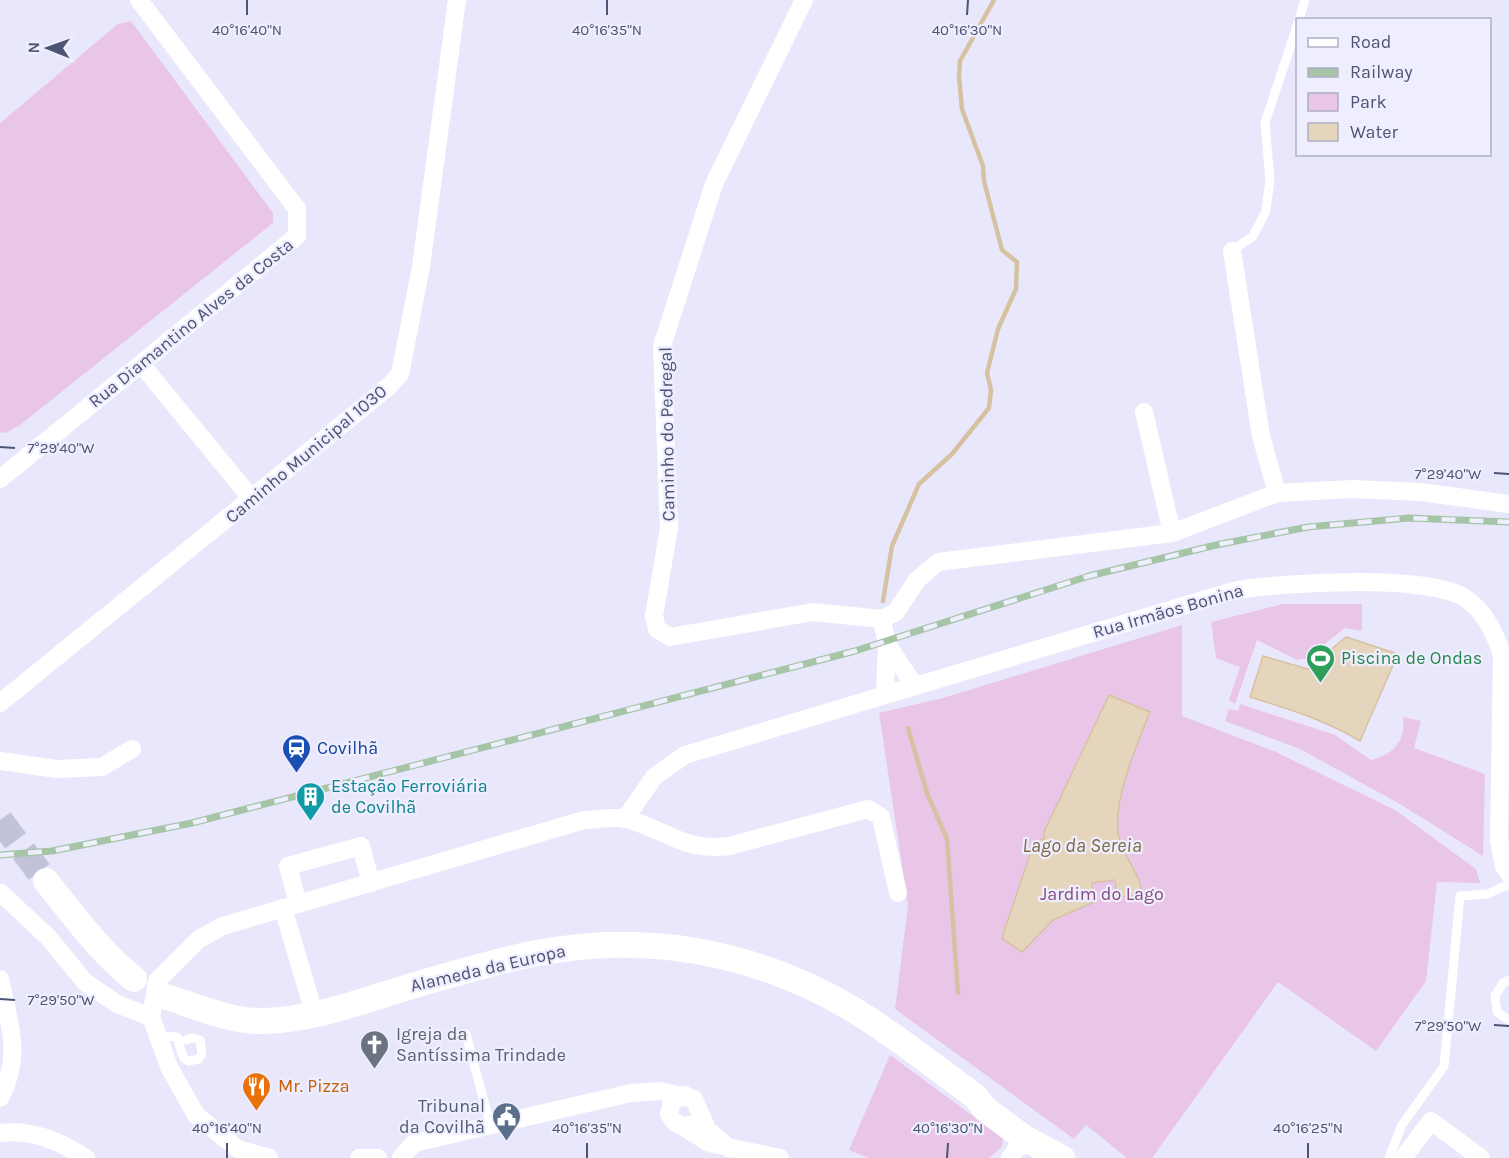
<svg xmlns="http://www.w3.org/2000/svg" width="1509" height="1158" font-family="Karla,sans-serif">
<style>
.green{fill:#e9c6e7}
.water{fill:#e4d5bc;stroke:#d6c2a3;stroke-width:1.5}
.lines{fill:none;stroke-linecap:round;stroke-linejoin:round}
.stream{stroke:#d6c2a3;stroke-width:4.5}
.secondary-tunnel{stroke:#c2c2d9;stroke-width:26;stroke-dasharray:26 13;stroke-linecap:butt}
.lane{stroke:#fff;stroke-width:9}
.street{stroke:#fff;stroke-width:18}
.secondary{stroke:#fff;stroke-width:26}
.rail-casing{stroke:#a6c5a6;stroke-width:7}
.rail{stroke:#efeefe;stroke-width:4.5;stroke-dasharray:14;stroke-linecap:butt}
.ticks{fill:none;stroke:#4d5474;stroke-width:2}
.labels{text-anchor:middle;stroke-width:4.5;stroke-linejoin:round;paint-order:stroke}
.street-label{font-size:18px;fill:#4d5474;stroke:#efeefe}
.leisure-label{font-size:18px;fill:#27864d;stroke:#efeefe;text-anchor:start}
.transit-label{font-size:18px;fill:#164399;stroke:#efeefe;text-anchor:start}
.culture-label{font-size:18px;fill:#0d838f;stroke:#efeefe;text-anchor:start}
.park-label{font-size:18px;fill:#854b7b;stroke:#efeefe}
.worship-label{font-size:18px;fill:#5b616d;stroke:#efeefe;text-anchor:start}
.food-label{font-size:18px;fill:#c56008;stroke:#efeefe;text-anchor:start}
.service-label{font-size:18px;fill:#4e5e75;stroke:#efeefe;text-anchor:end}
.water-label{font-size:20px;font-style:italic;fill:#7f6944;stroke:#efeefe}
.ticks-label{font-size:15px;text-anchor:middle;fill:#4d5474;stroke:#efeefe;stroke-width:4.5;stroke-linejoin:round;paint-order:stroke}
</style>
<rect width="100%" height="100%" fill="#e9e7fb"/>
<g class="green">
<path d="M 131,21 L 273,213 L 273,223 L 20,425 L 6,433 L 0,432 L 0,123 L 118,24 Z"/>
<path d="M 1283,604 L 1362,604 L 1362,631 L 1345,628 L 1307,658 L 1297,660 L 1257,640 L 1235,704 L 1229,700 L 1240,667 L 1216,658 L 1211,622 Z"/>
<path d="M 1182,625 L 1182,716 L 1276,752 L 1395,810 L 1476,869 L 1480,883 L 1437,882 L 1426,981 L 1376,1051 L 1278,982 L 1152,1158 L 1127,1158 L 1086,1125 L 1074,1139 L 895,1009 L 908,905 L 879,713 L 943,698 Z"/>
<path d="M 1240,704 L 1335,735 L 1371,760 C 1394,754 1406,741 1403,717 L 1421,721 L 1414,748 L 1485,774 L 1483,856 L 1400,804 L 1300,749 L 1225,721 L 1229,709 L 1238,711 Z"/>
<path d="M 890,1055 L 1003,1138 L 1002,1147 L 989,1158 L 869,1158 L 849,1150 Z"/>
</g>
<g class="water">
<path d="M 1346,637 L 1398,654 L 1360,741 C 1325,720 1289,709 1250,697 L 1263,656 L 1311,670 L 1319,667 L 1326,654 Z"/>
<path d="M 1109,695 L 1150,712 C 1137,744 1111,804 1119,838 C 1124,858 1141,874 1142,895 L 1117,897 L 1115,880 L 1092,883 L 1094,902 L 1053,920 L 1022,952 L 1003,939 L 1003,934 L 1032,849 L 1038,841 L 1045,838 L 1043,834 Z"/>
</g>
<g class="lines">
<g class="stream">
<path d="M 883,601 L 892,546 L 919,484 L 952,454 L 989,408 L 991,390 L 987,373 L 998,329 L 1016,289 L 1017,262 L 1002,250 L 984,181 L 983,166 L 962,109 L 959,76 L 960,61 L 994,0"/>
<path d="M 908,728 L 927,793 L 947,839 L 958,993"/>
</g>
<path class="secondary-tunnel" d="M 0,820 L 46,881"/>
<g class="lane">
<path d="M 1299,20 L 1305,0"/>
<path d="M 1232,251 L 1253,236 L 1266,211 L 1270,179 L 1265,123 L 1298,23"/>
<path d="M 1509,980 L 1503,983 L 1495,996 L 1497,1012 L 1509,1020"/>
<path d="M 466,1034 L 490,1124"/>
<path d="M 158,1036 L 177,1037 L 183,1057 L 188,1061 L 199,1059 L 202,1053 L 200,1040 L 192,1038 L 186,1040"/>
<path d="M 1389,1158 L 1402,1125 L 1444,1066 L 1460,896 L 1488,894 L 1509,884"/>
</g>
<g class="street">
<path d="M 804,0 L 714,184 L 662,346 L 669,528 L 654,616 L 657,629 L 670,637 L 813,612 L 882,619"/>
<path d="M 1232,251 L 1261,436 L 1277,493"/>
<path d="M 141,364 L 252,499"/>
<path d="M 1144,412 L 1172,533"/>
<path d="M 0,479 L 297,236 L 297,209 L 139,0"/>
<path d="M 882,619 L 896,612 L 917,580 L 938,562 L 1172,533 L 1277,493 L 1353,489 L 1421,492 L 1509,504"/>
<path d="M 882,619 L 887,644 L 885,694"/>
<path d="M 887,644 L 914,685"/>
<path d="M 0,703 L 388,387 L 400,374 L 421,267 L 457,0"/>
<path d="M 0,761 L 57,769 L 102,767 L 132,749"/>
<path d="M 625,819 L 654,777 L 685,755 L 1233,591 C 1278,582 1428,574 1465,598 C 1485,611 1495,633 1502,655 L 1499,840 L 1504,866 L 1509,874"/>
<path d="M 1,893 L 48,937 L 85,982 L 117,1004 L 151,1017"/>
<path d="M 298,904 L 288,866 L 361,846 L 371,883"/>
<path d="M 283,908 L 314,1013"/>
<path d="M 0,979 C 9,1024 23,1055 0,1098"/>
<path d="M 685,1095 L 672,1101 L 669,1114 C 674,1124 681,1128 692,1124"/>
<path d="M 682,1126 L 709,1143 L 780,1158"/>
<path d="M 0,1133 C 32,1129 59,1141 86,1158"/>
<path d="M 269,1158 L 238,1149 L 196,1115 L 170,1069 L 151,1017 L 157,981 L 199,939 L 223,926 L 584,820 C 597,820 614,816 627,819 C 666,830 684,852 729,846 L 868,809 L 881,817 L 898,893"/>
<path d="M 359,1158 L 378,1158"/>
<path d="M 401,1158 L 414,1143 L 631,1093 L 660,1091 L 694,1099 L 707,1129 L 730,1149"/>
<path d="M 1010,1158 L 1018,1147 L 1034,1143"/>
<path d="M 1403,1158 L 1431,1121 L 1481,1158"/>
</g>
<g class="secondary">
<path d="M 46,881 C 74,916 99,951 134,979"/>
<path d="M 167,997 C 198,1007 231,1022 264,1021 C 317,1020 372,997 422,983 C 468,970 515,955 563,949 C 667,934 773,959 862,1015 C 901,1040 938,1069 976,1097 L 985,1109 L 1024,1138 L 1062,1158"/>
</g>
<defs>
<path id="rail" d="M 0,855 L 52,851 L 192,823 L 855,651 L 1089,576 L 1216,545 L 1308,527 L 1409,518 L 1509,522"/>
</defs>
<use href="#rail" class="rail-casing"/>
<use href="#rail" class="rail"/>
</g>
<path class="ticks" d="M 247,15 L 247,0M 607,15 L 607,0M 967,15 L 968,0M 0,447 L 15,448M 1494,473 L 1509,474M 0,999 L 15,1000M 1494,1025 L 1509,1026M 227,1158 L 227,1143M 587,1158 L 587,1143M 947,1158 L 948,1143M 1308,1158 L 1308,1143"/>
<defs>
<symbol id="stadium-pin" viewBox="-11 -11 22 30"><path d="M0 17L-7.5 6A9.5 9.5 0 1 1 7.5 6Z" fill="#2e9e5b" stroke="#efeefe"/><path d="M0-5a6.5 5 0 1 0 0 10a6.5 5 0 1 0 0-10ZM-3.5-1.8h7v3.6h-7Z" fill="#fff"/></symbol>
<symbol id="station-pin" viewBox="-11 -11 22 30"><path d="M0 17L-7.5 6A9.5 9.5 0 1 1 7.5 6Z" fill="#1a4fb4" stroke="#efeefe"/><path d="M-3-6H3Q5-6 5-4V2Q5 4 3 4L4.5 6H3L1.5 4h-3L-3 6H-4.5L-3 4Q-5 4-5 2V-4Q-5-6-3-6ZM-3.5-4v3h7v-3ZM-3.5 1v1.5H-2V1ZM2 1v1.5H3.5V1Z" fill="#fff"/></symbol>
<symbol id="building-pin" viewBox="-11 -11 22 30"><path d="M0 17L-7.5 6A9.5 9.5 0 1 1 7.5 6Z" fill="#0f9aa8" stroke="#efeefe"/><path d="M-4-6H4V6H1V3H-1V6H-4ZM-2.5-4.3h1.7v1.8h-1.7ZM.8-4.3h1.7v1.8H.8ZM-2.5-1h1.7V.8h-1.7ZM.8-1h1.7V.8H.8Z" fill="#fff"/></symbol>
<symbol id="church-pin" viewBox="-11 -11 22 30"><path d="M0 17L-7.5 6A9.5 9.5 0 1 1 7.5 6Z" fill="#6b7280" stroke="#efeefe"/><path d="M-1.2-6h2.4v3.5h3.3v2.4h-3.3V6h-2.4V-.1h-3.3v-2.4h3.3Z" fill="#fff"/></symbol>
<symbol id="restaurant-pin" viewBox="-11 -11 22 30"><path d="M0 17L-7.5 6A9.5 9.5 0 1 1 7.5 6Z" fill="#e8710a" stroke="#efeefe"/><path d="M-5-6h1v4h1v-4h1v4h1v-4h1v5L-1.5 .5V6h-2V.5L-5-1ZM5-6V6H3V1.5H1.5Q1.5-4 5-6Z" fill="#fff"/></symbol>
<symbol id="civic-pin" viewBox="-11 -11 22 30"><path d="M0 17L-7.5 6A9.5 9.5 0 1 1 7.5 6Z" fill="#5c6f8a" stroke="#efeefe"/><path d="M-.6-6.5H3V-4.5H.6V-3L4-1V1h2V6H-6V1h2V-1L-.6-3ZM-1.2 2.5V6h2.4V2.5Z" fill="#fff"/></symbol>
</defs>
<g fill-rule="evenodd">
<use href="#stadium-pin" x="1304" y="642" width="33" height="45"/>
<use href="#station-pin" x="280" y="732" width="33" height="45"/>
<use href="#building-pin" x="294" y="780" width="33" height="45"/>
<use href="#church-pin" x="358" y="1028" width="33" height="45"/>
<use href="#restaurant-pin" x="240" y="1070" width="33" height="45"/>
<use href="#civic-pin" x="490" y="1100" width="33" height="45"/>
</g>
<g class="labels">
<g class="street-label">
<text transform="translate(191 323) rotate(-39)" y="6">Rua Diamantino Alves da Costa</text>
<text transform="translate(667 434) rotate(-91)" y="6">Caminho do Pedregal</text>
<text transform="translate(306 454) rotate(-40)" y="6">Caminho Municipal 1030</text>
<text transform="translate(1168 611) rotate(-16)" y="6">Rua Irmãos Bonina</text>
<text transform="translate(488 968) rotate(-13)" y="6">Alameda da Europa</text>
</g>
<g class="leisure-label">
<text x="1341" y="664">Piscina de Ondas</text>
</g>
<g class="transit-label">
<text x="317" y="754">Covilhã</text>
</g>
<g class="culture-label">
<text x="331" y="792">Estação Ferroviária<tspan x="331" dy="21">de Covilhã</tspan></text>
</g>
<g class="park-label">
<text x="1102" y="900">Jardim do Lago</text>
</g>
<g class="worship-label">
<text x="396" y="1040">Igreja da<tspan x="396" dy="21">Santíssima Trindade</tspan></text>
</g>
<g class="food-label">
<text x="278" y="1092">Mr. Pizza</text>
</g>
<g class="service-label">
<text x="485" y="1112">Tribunal<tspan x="485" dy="21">da Covilhã</tspan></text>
</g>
<g class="water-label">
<text x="1082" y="852">Lago da Sereia</text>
</g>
</g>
<g class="ticks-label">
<text x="247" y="35">40°16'40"N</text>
<text x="607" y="35">40°16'35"N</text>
<text x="967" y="35">40°16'30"N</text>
<text x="61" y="453">7°29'40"W</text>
<text x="1448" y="479">7°29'40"W</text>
<text x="61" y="1005">7°29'50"W</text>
<text x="1448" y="1031">7°29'50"W</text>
<text x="227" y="1133">40°16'40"N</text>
<text x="587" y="1133">40°16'35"N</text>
<text x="948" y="1133">40°16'30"N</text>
<text x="1308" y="1133">40°16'25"N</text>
</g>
<rect x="1296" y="18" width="195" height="138" fill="#efeefe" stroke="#aeb0c7" stroke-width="1.5"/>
<rect x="1308" y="38" width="30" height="9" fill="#ffffff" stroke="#aeb0c7" stroke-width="1.5"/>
<text x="1350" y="48" font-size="18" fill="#4d5474">Road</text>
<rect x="1308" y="68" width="30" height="9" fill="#a6c5a6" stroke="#aeb0c7" stroke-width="1.5"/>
<text x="1350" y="78" font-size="18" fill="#4d5474">Railway</text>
<rect x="1308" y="93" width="30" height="18" fill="#e9c6e7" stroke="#aeb0c7" stroke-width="1.5"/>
<text x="1350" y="108" font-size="18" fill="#4d5474">Park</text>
<rect x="1308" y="123" width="30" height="18" fill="#e4d5bc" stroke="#aeb0c7" stroke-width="1.5"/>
<text x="1350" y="138" font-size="18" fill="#4d5474">Water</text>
<g transform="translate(48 48) rotate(271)" stroke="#efeefe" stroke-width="4.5" paint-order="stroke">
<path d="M0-4.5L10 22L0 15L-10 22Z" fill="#4d5474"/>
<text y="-9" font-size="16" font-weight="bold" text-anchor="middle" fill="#4d5474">N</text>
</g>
</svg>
